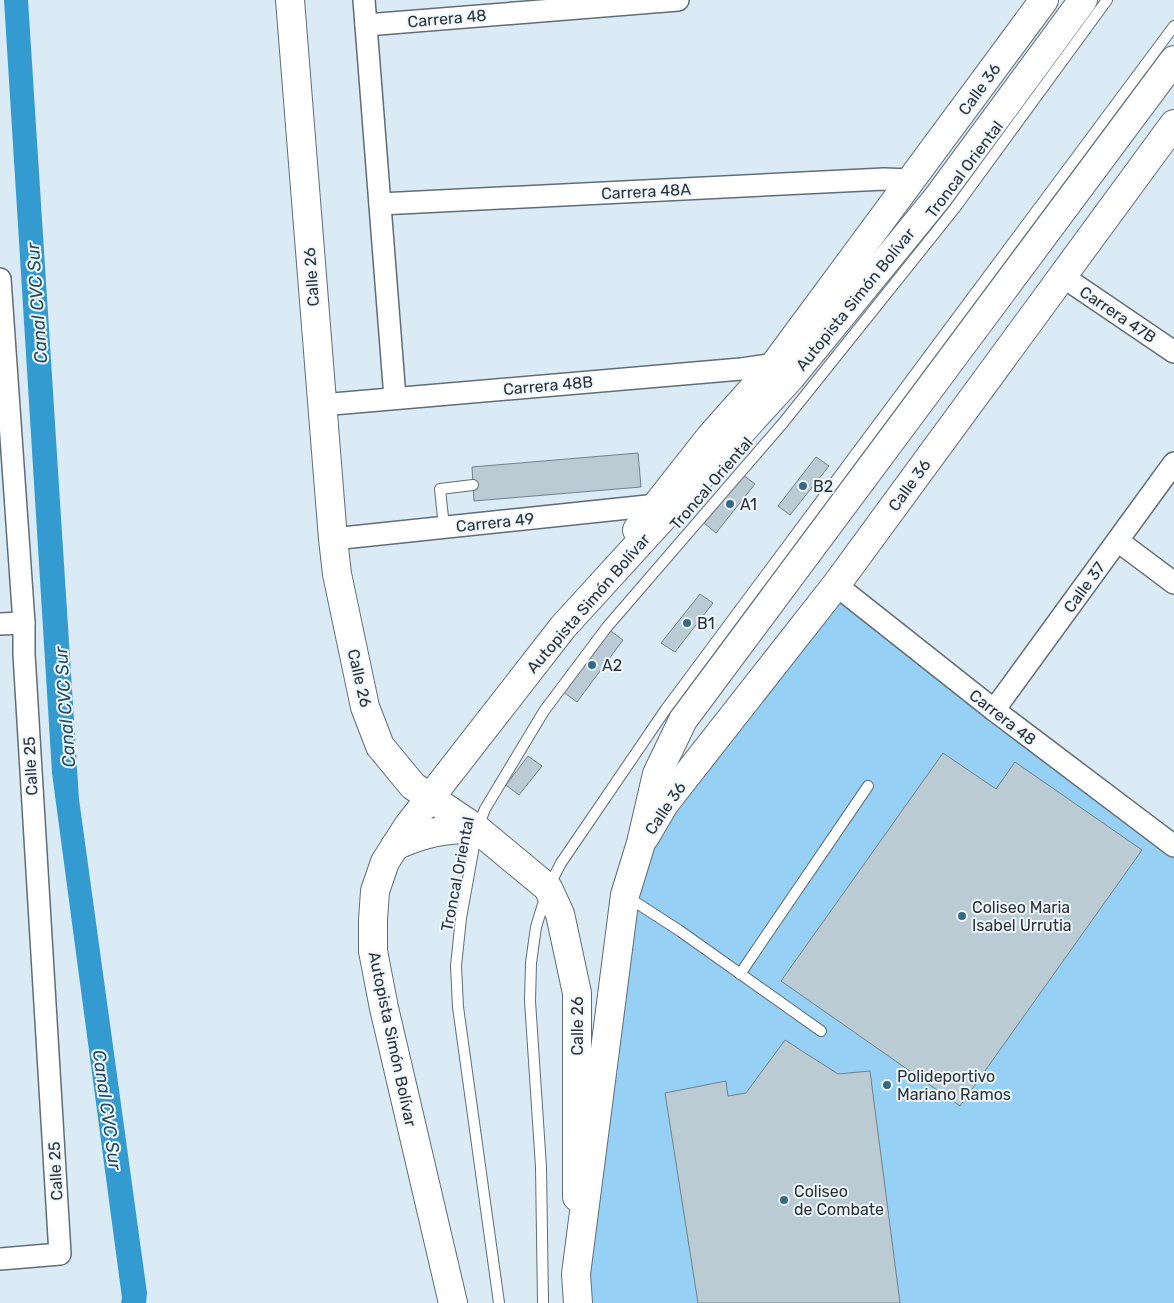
<svg xmlns="http://www.w3.org/2000/svg" width="1174" height="1303" font-family="Rubik,sans-serif">
<style>
.green{fill:#96d1f5}
.water{fill:#339bd0}
.building{fill:#bbcbd4;stroke:#72818a}
.lines{fill:none;stroke-linecap:round;stroke-linejoin:round}
.lane-casing{stroke:#606d76;stroke-width:12}
.street-casing{stroke:#606d76;stroke-width:24}
.secondary-casing{stroke:#606d76;stroke-width:30}
.primary-casing{stroke:#606d76;stroke-width:30}
.highway-casing{stroke:#606d76;stroke-width:30}
.lane{stroke:#fff;stroke-width:10}
.street{stroke:#fff;stroke-width:21}
.secondary{stroke:#fff;stroke-width:28}
.primary{stroke:#fff;stroke-width:28}
.highway{stroke:#fff;stroke-width:28}
.poi-dot{fill:#356986;stroke:#edf7fd;stroke-width:2}
.labels{text-anchor:middle;stroke-width:4;stroke-linejoin:round;paint-order:stroke}
.street-label{font-size:16px;fill:#2b3135;stroke:#edf7fd}
.poi-label{font-size:16px;fill:#2b3135;stroke:#edf7fd;text-anchor:start}
.water-label{font-size:18px;font-style:italic;fill:#224b62;stroke:#edf7fd}
</style>
<rect width="100%" height="100%" fill="#dbebf5"/>
<path class="green" d="M 836,585 L 1174,846 L 1174,1303 L 578,1303 L 641,843 Z"/>
<path class="water" d="M 4,0 L 28,0 L 79,799 L 147,1293 L 146,1303 L 121,1303 L 122,1298 L 52,773 Z"/>
<g class="building">
<path d="M 638,453 L 641,487 L 474,501 L 472,467 Z"/>
<path d="M 816,457 L 829,466 L 790,515 L 778,506 Z"/>
<path d="M 743,475 L 755,484 L 716,533 L 704,523 Z"/>
<path d="M 700,594 L 713,603 L 675,652 L 661,643 Z"/>
<path d="M 608,629 L 623,640 L 577,702 L 562,691 Z"/>
<path d="M 943,753 L 996,789 L 1015,762 L 1142,850 L 960,1106 L 781,981 Z"/>
<path d="M 528,756 L 542,766 L 519,795 L 506,785 Z"/>
<path d="M 785,1040 L 838,1074 L 870,1071 L 900,1303 L 698,1303 L 665,1093 L 726,1081 L 728,1096 L 746,1093 Z"/>
</g>
<g class="lines">
<defs>
<g id="lane">
<path d="M 444,527 L 440,489 L 473,485"/>
<path d="M 626,896 L 680,931 L 821,1031"/>
<path d="M 740,974 L 868,786"/>
<path d="M 499,1303 L 458,1007 L 456,966 L 461,918 L 477,829 L 485,809 L 544,711 L 607,627 L 783,423 L 955,208 L 1107,0"/>
<path d="M 543,1303 L 541,1167 L 530,1001 L 531,963 L 536,927 L 548,888 L 561,863 L 666,709 L 1174,26"/>
</g>
<g id="street">
<path d="M 364,0 L 395,398"/>
<path d="M 366,25 L 678,0"/>
<path d="M 380,204 L 884,179 L 912,180"/>
<path d="M 1062,276 L 1174,352"/>
<path d="M 0,279 L 24,623 L 24,654 L 60,1254 L 0,1259"/>
<path d="M 321,405 L 741,369 L 775,364"/>
<path d="M 333,539 L 657,505"/>
<path d="M 1118,541 L 1174,583"/>
<path d="M 836,585 L 994,710 L 1174,846"/>
<path d="M 0,624 L 24,623"/>
<path d="M 994,710 L 1174,463"/>
</g>
<g id="secondary">
<path d="M 637,530 L 711,436 L 775,364 L 1044,0"/>
<path d="M 645,837 L 665,803 L 836,585 L 1174,124"/>
</g>
<g id="primary">
<path d="M 290,0 L 333,539 L 337,574 L 365,707 L 380,746 L 413,786 L 477,829 L 548,888 L 560,914 L 577,993 L 577,1197"/>
<path d="M 395,846 C 423,833 447,828 477,829"/>
</g>
<g id="highway">
<path d="M 453,1303 L 384,1008 L 373,951 L 373,920 L 375,891 L 385,862 L 408,826 L 563,627 L 791,377 L 938,197 L 1083,0"/>
<path d="M 578,1303 L 576,1274 L 625,895 L 641,843 L 657,774 L 683,720 L 1174,60"/>
</g>
</defs>
<use href="#lane" class="lane-casing"/>
<use href="#street" class="street-casing"/>
<use href="#secondary" class="secondary-casing"/>
<use href="#primary" class="primary-casing"/>
<use href="#highway" class="highway-casing"/>
<use href="#lane" class="lane"/>
<use href="#street" class="street"/>
<use href="#secondary" class="secondary"/>
<use href="#primary" class="primary"/>
<use href="#highway" class="highway"/>
</g>
<g class="poi-dot">
<circle cx="803" cy="486" r="5"/>
<circle cx="730" cy="504" r="5"/>
<circle cx="687" cy="623" r="5"/>
<circle cx="592" cy="665" r="5"/>
<circle cx="962" cy="916" r="5"/>
<circle cx="887" cy="1085" r="5"/>
<circle cx="784" cy="1200" r="5"/>
</g>
<g class="labels">
<g class="street-label">
<text transform="translate(447 18) rotate(-5)" y="6">Carrera 48</text>
<text transform="translate(979 89) rotate(-54)" y="6">Calle 36</text>
<text transform="translate(964 169) rotate(-53)" y="6">Troncal Oriental</text>
<text transform="translate(646 191) rotate(-3)" y="6">Carrera 48A</text>
<text transform="translate(311 277) rotate(-94)" y="6">Calle 26</text>
<text transform="translate(855 299) rotate(-51)" y="6">Autopista Simón Bolívar</text>
<text transform="translate(1118 314) rotate(34)" y="6">Carrera 47B</text>
<text transform="translate(548 385) rotate(-5)" y="6">Carrera 48B</text>
<text transform="translate(711 483) rotate(-49)" y="6">Troncal Oriental</text>
<text transform="translate(909 485) rotate(-54)" y="6">Calle 36</text>
<text transform="translate(495 522) rotate(-6)" y="6">Carrera 49</text>
<text transform="translate(1084 587) rotate(-54)" y="6">Calle 37</text>
<text transform="translate(588 603) rotate(-49)" y="6">Autopista Simón Bolívar</text>
<text transform="translate(360 678) rotate(77)" y="6">Calle 26</text>
<text transform="translate(1003 717) rotate(38)" y="6">Carrera 48</text>
<text transform="translate(30 766) rotate(-93)" y="6">Calle 25</text>
<text transform="translate(665 808) rotate(-56)" y="6">Calle 36</text>
<text transform="translate(457 874) rotate(-79)" y="6">Troncal Oriental</text>
<text transform="translate(577 1026) rotate(-90)" y="6">Calle 26</text>
<text transform="translate(393 1039) rotate(78)" y="6">Autopista Simón Bolívar</text>
<text transform="translate(55 1171) rotate(-93)" y="6">Calle 25</text>
</g>
<g class="poi-label">
<text x="813" y="492">B2</text>
<text x="740" y="510">A1</text>
<text x="697" y="629">B1</text>
<text x="602" y="671">A2</text>
<text x="972" y="913">Coliseo Maria<tspan x="972" dy="18">Isabel Urrutia</tspan></text>
<text x="897" y="1082">Polideportivo<tspan x="897" dy="18">Mariano Ramos</tspan></text>
<text x="794" y="1197">Coliseo<tspan x="794" dy="18">de Combate</tspan></text>
</g>
<g class="water-label">
<text transform="translate(37 303) rotate(-94)" y="6">Canal CVC Sur</text>
<text transform="translate(65 707) rotate(-94)" y="6">Canal CVC Sur</text>
<text transform="translate(107 1110) rotate(82)" y="6">Canal CVC Sur</text>
</g>
</g>
</svg>
